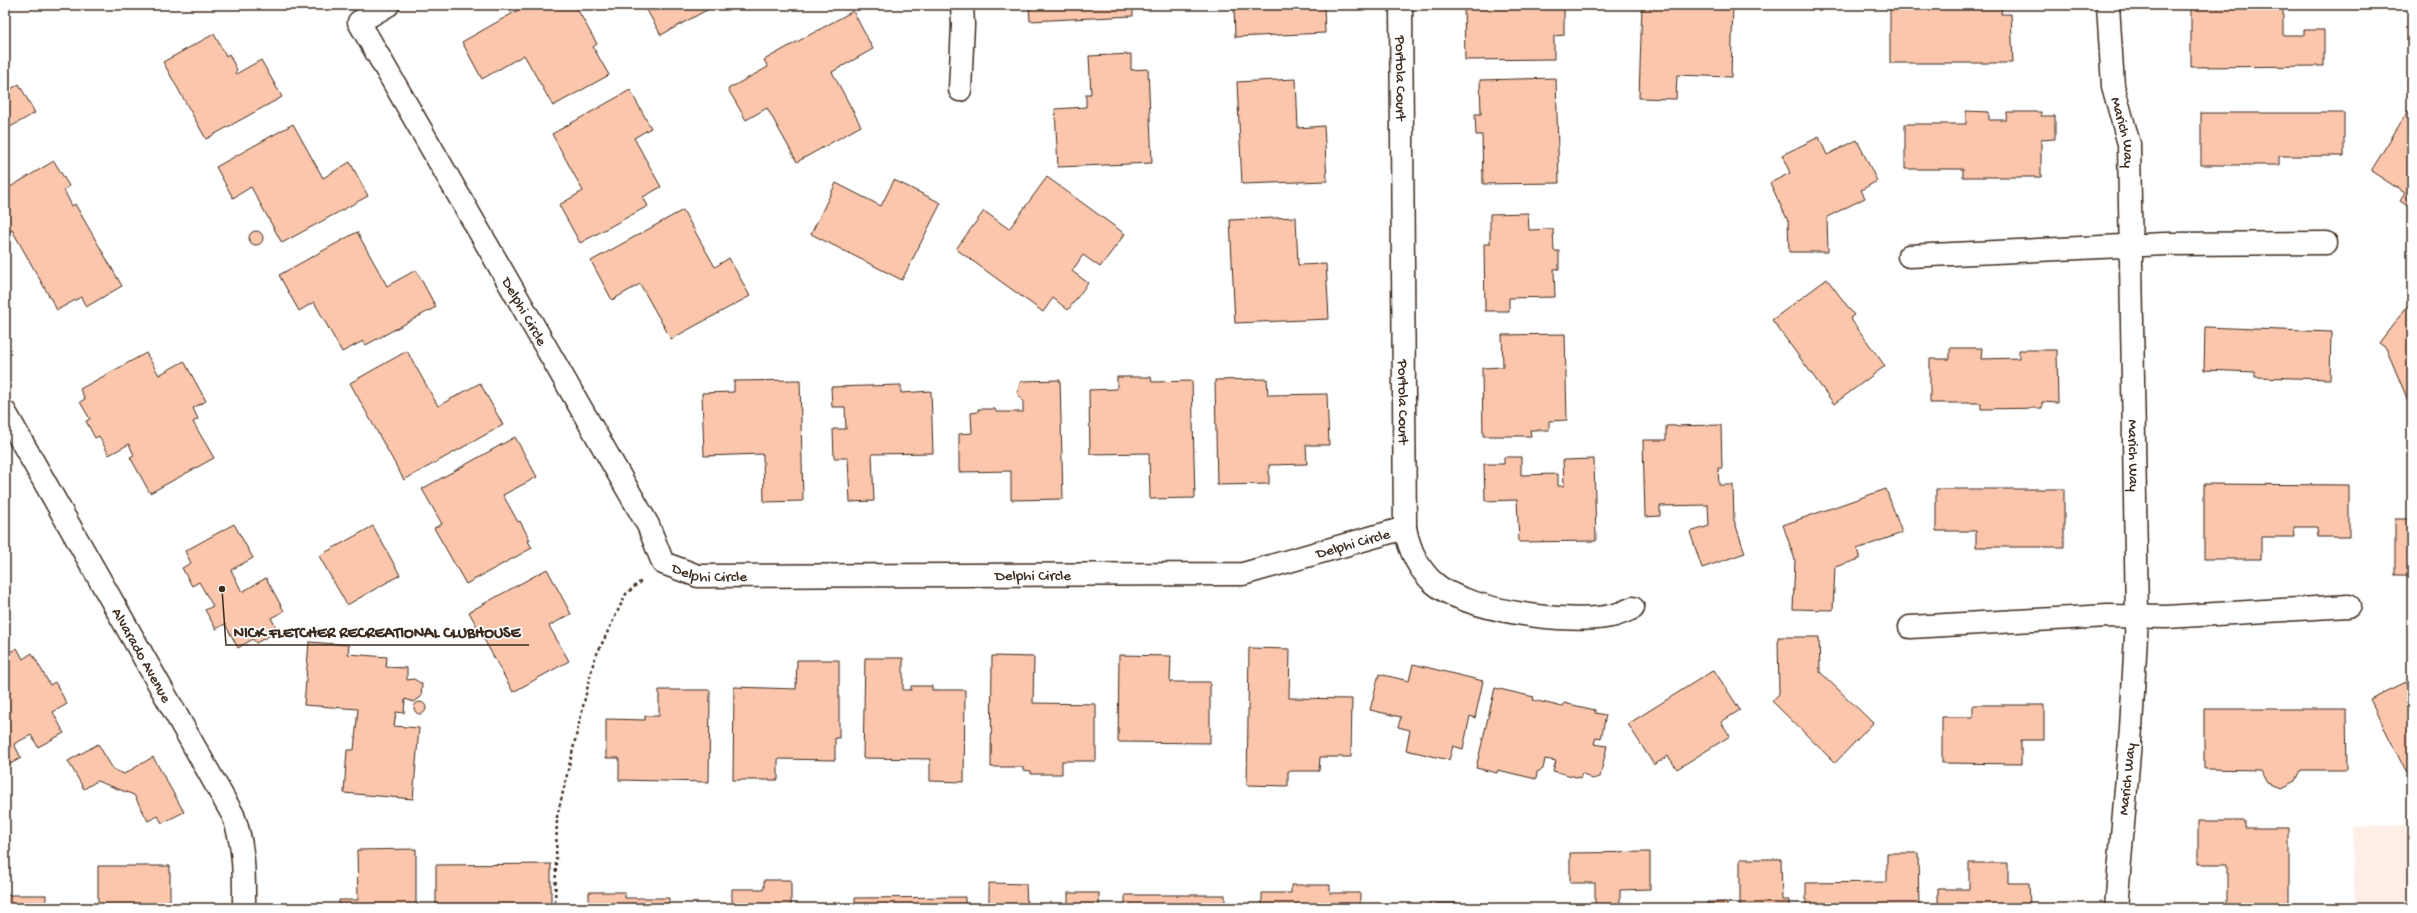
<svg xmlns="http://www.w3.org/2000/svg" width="2417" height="913" font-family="'Gochi Hand',sans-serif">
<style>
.built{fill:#feeee6}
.building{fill:#fbc6ac;stroke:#3b2a1e}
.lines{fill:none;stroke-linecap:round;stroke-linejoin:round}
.minor-casing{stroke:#3b2a1e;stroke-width:25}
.path{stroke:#3b2a1e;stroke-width:2.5;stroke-dasharray:3 3;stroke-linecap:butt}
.minor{stroke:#fff;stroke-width:22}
.labels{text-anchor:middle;stroke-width:3.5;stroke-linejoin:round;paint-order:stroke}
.street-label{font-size:15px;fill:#3b2a1e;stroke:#fff}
.leader{fill:none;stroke:#3b2a1e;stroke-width:1.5}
.callout-dot{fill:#3b2a1e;stroke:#fff;stroke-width:1.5}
.callout-label{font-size:16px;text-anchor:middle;font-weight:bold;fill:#3b2a1e;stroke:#fff;stroke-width:3.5;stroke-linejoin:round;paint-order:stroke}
</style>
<rect width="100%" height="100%" fill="#fff"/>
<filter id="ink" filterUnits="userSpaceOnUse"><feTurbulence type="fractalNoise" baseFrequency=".025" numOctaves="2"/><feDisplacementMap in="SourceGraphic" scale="8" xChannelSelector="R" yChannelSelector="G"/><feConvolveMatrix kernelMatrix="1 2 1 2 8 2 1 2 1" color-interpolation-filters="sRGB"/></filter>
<g filter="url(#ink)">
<path class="built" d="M 2412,825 L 2412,908 L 2355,908 L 2353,827 Z"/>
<g class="building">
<path d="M 527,5 L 575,5 L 597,44 L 593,47 L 609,75 L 553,106 L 524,55 L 482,79 L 462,42 Z"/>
<path d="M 644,5 L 716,5 L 661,35 Z"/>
<path d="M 1029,5 L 1133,5 L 1133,16 L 1030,21 Z"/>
<path d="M 1234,5 L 1324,5 L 1325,33 L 1235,37 Z"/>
<path d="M 1464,5 L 1564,5 L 1564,35 L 1554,36 L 1554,59 L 1465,60 Z"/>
<path d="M 1642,5 L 1733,5 L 1731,77 L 1677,75 L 1676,99 L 1639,98 Z"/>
<path d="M 1890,5 L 2002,5 L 2001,14 L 2011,14 L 2013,63 L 1890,63 Z"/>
<path d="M 2191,5 L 2283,5 L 2283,35 L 2304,35 L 2304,30 L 2324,30 L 2324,66 L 2191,67 Z"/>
<path d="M 853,11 L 873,49 L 832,72 L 861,126 L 797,162 L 767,108 L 746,120 L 728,89 L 768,67 L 764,60 Z"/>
<path d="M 214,34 L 226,56 L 229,54 L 237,70 L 235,72 L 236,74 L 261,60 L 282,97 L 206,139 L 163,62 Z"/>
<path d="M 1131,54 L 1131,70 L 1148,69 L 1152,163 L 1058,167 L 1055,109 L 1086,107 L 1086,94 L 1091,94 L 1089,56 Z"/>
<path d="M 1556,78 L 1559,183 L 1483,184 L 1482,135 L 1476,135 L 1475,114 L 1481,114 L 1480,80 Z"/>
<path d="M 5,79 L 11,89 L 19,84 L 35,113 L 5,130 Z"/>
<path d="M 1296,79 L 1298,128 L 1324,126 L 1327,181 L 1242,184 L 1237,82 Z"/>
<path d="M 630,90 L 651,128 L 634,138 L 661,187 L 643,197 L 648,206 L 580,243 L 559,205 L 583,191 L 552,134 Z"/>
<path d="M 2409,109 L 2412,111 L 2412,209 L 2400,201 L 2405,193 L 2371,171 Z"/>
<path d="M 1966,111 L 1989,112 L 1989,120 L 2006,120 L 2007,112 L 2041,112 L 2041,116 L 2055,116 L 2055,139 L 2041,140 L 2041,177 L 1963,177 L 1963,169 L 1905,169 L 1905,124 L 1966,124 Z"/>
<path d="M 2201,113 L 2344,113 L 2344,156 L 2279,156 L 2279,165 L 2201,165 Z"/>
<path d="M 293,124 L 323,178 L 350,162 L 368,196 L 282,243 L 251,187 L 233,198 L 216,167 Z"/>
<path d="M 1819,137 L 1827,155 L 1857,140 L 1877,181 L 1861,190 L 1865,198 L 1827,217 L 1828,252 L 1789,252 L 1788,221 L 1770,183 L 1790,173 L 1782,155 Z"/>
<path d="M 54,161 L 69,186 L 64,190 L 72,206 L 75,204 L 122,286 L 86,307 L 81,297 L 57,310 L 12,230 L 5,234 L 5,190 Z"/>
<path d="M 1047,177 L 1125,234 L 1100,267 L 1083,255 L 1072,271 L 1088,283 L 1068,310 L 1053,298 L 1043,312 L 956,249 L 984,211 L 1009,229 Z"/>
<path d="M 894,180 L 941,203 L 902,280 L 811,234 L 836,183 L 881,206 Z"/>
<path d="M 683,210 L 715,267 L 729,258 L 750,296 L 671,339 L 640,284 L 612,300 L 591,261 Z"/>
<path d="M 1528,213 L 1529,230 L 1553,229 L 1554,251 L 1559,251 L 1559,269 L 1554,269 L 1555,297 L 1509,298 L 1509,311 L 1485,311 L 1484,244 L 1490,244 L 1490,214 Z"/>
<path d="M 1296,217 L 1298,265 L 1326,264 L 1329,319 L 1235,323 L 1230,220 Z"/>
<circle cx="256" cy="238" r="7"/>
<path d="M 357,232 L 387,286 L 416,270 L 436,307 L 366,345 L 363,341 L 342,352 L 314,302 L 299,311 L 279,275 Z"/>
<path d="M 1827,279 L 1854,315 L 1850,318 L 1885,366 L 1834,404 L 1772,320 Z"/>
<path d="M 2412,300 L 2412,402 L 2409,403 L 2386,348 L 2379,343 Z"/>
<path d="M 2205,327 L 2331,332 L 2330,379 L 2255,377 L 2255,372 L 2204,370 Z"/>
<path d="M 1565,334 L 1567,420 L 1549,421 L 1549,430 L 1530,430 L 1531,436 L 1483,436 L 1482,368 L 1503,367 L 1502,335 Z"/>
<path d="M 1950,348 L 1982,348 L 1981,359 L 2019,358 L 2019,350 L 2057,350 L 2058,403 L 2042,402 L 2042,408 L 1981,409 L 1981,403 L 1930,403 L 1930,359 L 1950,359 Z"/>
<path d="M 407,351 L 438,406 L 480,383 L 503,425 L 404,480 L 350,383 Z"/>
<path d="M 146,353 L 159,375 L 184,361 L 206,401 L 193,408 L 198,419 L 193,422 L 214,458 L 150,493 L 130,457 L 134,455 L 129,444 L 109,455 L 99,436 L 95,438 L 86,421 L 90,419 L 80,402 L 85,399 L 80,389 Z"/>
<path d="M 1117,377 L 1151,377 L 1152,382 L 1192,381 L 1195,498 L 1150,499 L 1149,453 L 1090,454 L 1089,390 L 1117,389 Z"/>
<path d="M 1267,379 L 1268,395 L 1327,394 L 1329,445 L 1306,445 L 1307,464 L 1269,465 L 1269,484 L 1217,485 L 1215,380 Z"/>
<path d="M 800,380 L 803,501 L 764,502 L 763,454 L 704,456 L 702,393 L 734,392 L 734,381 Z"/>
<path d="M 1060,380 L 1063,499 L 1011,500 L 1011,471 L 959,472 L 959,434 L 972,433 L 971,413 L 978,412 L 978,409 L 995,409 L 996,412 L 1023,412 L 1023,402 L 1017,393 L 1020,383 L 1023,381 Z"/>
<path d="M 901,385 L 901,393 L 931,391 L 933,453 L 872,454 L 874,501 L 850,502 L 848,458 L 834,458 L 833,429 L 846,429 L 845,407 L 832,407 L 831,387 Z"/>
<path d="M 1721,425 L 1722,468 L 1718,468 L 1719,485 L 1733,485 L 1734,520 L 1745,553 L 1702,568 L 1690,532 L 1709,526 L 1708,505 L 1660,506 L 1660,516 L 1645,517 L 1643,440 L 1666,440 L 1666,426 Z"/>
<path d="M 515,437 L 537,477 L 503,495 L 518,522 L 520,521 L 530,540 L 528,541 L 532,548 L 466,584 L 434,528 L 442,524 L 422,489 Z"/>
<path d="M 1504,457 L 1521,457 L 1521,475 L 1558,474 L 1558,486 L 1564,486 L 1563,460 L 1594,459 L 1596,541 L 1519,542 L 1517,500 L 1485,501 L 1484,464 L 1504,464 Z"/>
<path d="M 2204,484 L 2349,485 L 2349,537 L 2318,537 L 2317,527 L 2294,527 L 2295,537 L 2261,537 L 2261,559 L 2204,559 Z"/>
<path d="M 1886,489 L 1902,533 L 1857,549 L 1860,559 L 1835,567 L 1833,610 L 1793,609 L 1795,560 L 1783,525 Z"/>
<path d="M 1936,489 L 2064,489 L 2064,547 L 1976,547 L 1976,531 L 1936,531 Z"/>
<rect x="2395" y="519" width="17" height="56"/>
<path d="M 234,524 L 253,558 L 231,570 L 242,592 L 266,578 L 284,611 L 271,618 L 278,631 L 256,643 L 253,639 L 238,648 L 225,624 L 216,629 L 205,610 L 213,606 L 199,582 L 192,586 L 182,568 L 191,563 L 185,551 Z"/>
<path d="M 373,526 L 400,575 L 347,605 L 319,556 Z"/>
<path d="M 547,569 L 571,614 L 549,626 L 569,661 L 513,692 L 469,612 Z"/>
<path d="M 1778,637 L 1819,637 L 1820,672 L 1873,723 L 1835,763 L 1772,701 L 1779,694 Z"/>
<path d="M 309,642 L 349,645 L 348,654 L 387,657 L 386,667 L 407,668 L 407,680 L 414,679 L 422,684 L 421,697 L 414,702 L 405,699 L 404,713 L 396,712 L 394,726 L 419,728 L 413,799 L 344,793 L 347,750 L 354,750 L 358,709 L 304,705 Z"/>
<path d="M 17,648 L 23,659 L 32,653 L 50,685 L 55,682 L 67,704 L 53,712 L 64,733 L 38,747 L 31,735 L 14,744 L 21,758 L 5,767 L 5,655 Z"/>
<path d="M 1249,648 L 1290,649 L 1289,698 L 1352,699 L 1351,757 L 1320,757 L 1319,771 L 1288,771 L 1288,786 L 1247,785 Z"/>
<path d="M 1119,655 L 1171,656 L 1170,682 L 1210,682 L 1210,743 L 1118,742 Z"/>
<path d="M 992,656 L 1034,657 L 1033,703 L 1096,704 L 1096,761 L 1062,761 L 1062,774 L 1031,774 L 1031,771 L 1023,770 L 1023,767 L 991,767 Z"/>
<path d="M 865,658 L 903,658 L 903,690 L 911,690 L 911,686 L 932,686 L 932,690 L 965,690 L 964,782 L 930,781 L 930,759 L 863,758 Z"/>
<path d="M 797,660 L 839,660 L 839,738 L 835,738 L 835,760 L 778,759 L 778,780 L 733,780 L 734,687 L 796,689 Z"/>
<path d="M 1413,664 L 1483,681 L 1475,718 L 1470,716 L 1463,749 L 1453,746 L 1449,760 L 1406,750 L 1410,730 L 1398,727 L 1401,717 L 1370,710 L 1379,674 L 1409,681 Z"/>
<path d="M 1714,670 L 1740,710 L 1721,722 L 1730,736 L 1677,769 L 1668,756 L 1654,765 L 1628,724 Z"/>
<path d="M 2405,682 L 2412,695 L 2412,769 L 2406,772 L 2370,699 Z"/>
<path d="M 1495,688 L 1534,697 L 1533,700 L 1563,707 L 1564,703 L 1595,710 L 1595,713 L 1606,715 L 1601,738 L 1596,737 L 1594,744 L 1607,746 L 1600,777 L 1592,779 L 1582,773 L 1580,778 L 1553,771 L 1556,761 L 1545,759 L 1543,769 L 1537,772 L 1536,779 L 1498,770 L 1497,773 L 1476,768 Z"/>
<path d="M 659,690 L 710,690 L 709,782 L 619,780 L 619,758 L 606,758 L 606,719 L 645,720 L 645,716 L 659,716 Z"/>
<circle cx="420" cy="708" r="6"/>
<path d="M 1973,705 L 2044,705 L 2044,740 L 2021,740 L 2021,764 L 1942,763 L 1942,717 L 1973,717 Z"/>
<path d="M 2204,709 L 2346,709 L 2347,770 L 2301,770 L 2296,781 L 2282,788 L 2268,783 L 2261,770 L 2204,769 Z"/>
<path d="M 98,744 L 113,769 L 124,774 L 153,757 L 184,812 L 162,823 L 158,816 L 148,821 L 134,795 L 97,781 L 84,789 L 68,761 Z"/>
<path d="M 2198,821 L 2245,821 L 2245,828 L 2289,828 L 2289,907 L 2306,908 L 2211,908 L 2227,907 L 2227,864 L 2198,864 Z"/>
<path d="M 416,849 L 416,908 L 339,908 L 339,900 L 358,900 L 357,850 Z"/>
<path d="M 1650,852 L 1650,889 L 1620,890 L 1620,908 L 1595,908 L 1595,883 L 1570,883 L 1570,853 Z"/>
<path d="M 1887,853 L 1918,853 L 1919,908 L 1806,908 L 1806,883 L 1887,882 Z"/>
<path d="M 1740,859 L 1781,859 L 1782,900 L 1789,900 L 1789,908 L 1740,908 Z"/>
<path d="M 1969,863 L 2008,863 L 2008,883 L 2029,883 L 2030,908 L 1938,908 L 1938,889 L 1969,889 Z"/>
<path d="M 551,864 L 551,908 L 436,908 L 436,865 Z"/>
<path d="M 98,866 L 170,866 L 170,906 L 163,906 L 163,908 L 98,908 Z"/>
<path d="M 764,880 L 791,880 L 791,908 L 732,908 L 732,889 L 764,889 Z"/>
<path d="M 989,883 L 1026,884 L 1027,908 L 989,908 Z"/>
<path d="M 1291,885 L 1330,885 L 1330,893 L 1360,893 L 1360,908 L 1262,908 L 1262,893 L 1291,893 Z"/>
<path d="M 589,892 L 625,892 L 625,898 L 669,898 L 669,908 L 589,908 Z"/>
<rect x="1068" y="893" width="31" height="15"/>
<rect x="7" y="895" width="39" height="13"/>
<rect x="1125" y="895" width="100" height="13"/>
<path d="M 965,897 L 965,908 L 855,908 L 855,898 Z"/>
<path d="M 1707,902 L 1727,902 L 1727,908 L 1708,908 Z"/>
<rect x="1429" y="903" width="28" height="5"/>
</g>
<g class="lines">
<defs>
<g id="minor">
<path id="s1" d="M 388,5 L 359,22 L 648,525 L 663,563 L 698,576 L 1243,574 L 1405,528"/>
<path id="s2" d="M 1401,5 L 1405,528 C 1409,548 1418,569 1434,583 C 1466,611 1570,625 1611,616 C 1618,615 1626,611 1633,608"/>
<path id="s3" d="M 2108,5 L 2113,86 L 2129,144 L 2137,617 L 2131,729 L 2116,908"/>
<path d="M 960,90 L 963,25 L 962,5"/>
<path d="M 1909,256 L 2165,244 L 2326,243"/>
<path id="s4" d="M 5,412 L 233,815 C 245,847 244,874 244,908"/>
<path d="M 1910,627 L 2108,616 L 2166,617 L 2349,606"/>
</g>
</defs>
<use href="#minor" class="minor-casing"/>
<path class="path" d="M 555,908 L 557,817 L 594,660 L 626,594 L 641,581"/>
<use href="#minor" class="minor"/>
</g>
</g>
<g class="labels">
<g class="street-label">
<text dy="5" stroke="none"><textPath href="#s2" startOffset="73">Portola Court</textPath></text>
<text dy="5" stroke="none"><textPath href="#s3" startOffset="129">Marich Way</textPath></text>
<text dy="5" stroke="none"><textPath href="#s1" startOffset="367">Delphi Circle</textPath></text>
<text dy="5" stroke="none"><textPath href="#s2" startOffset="397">Portola Court</textPath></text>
<text dy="5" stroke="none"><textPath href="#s3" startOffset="453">Marich Way</textPath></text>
<text dy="5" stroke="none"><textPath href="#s1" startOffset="1351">Delphi Circle</textPath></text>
<text dy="5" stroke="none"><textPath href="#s1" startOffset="703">Delphi Circle</textPath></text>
<text dy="5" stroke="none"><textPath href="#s1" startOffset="1027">Delphi Circle</textPath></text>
<text dy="5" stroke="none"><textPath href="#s4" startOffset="279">Alvarado Avenue</textPath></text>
<text transform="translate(2126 779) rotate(-84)" y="5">Marich Way</text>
</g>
</g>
<path class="leader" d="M222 589L226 645H529"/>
<circle class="callout-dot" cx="222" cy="589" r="4"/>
<g class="callout-label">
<text x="377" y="637">NICK FLETCHER RECREATIONAL CLUBHOUSE</text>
</g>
<rect width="2417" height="913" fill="none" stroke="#fff" stroke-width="20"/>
<rect x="10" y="10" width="2397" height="893" fill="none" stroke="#3b2a1e" stroke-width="1.5" filter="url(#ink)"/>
</svg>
